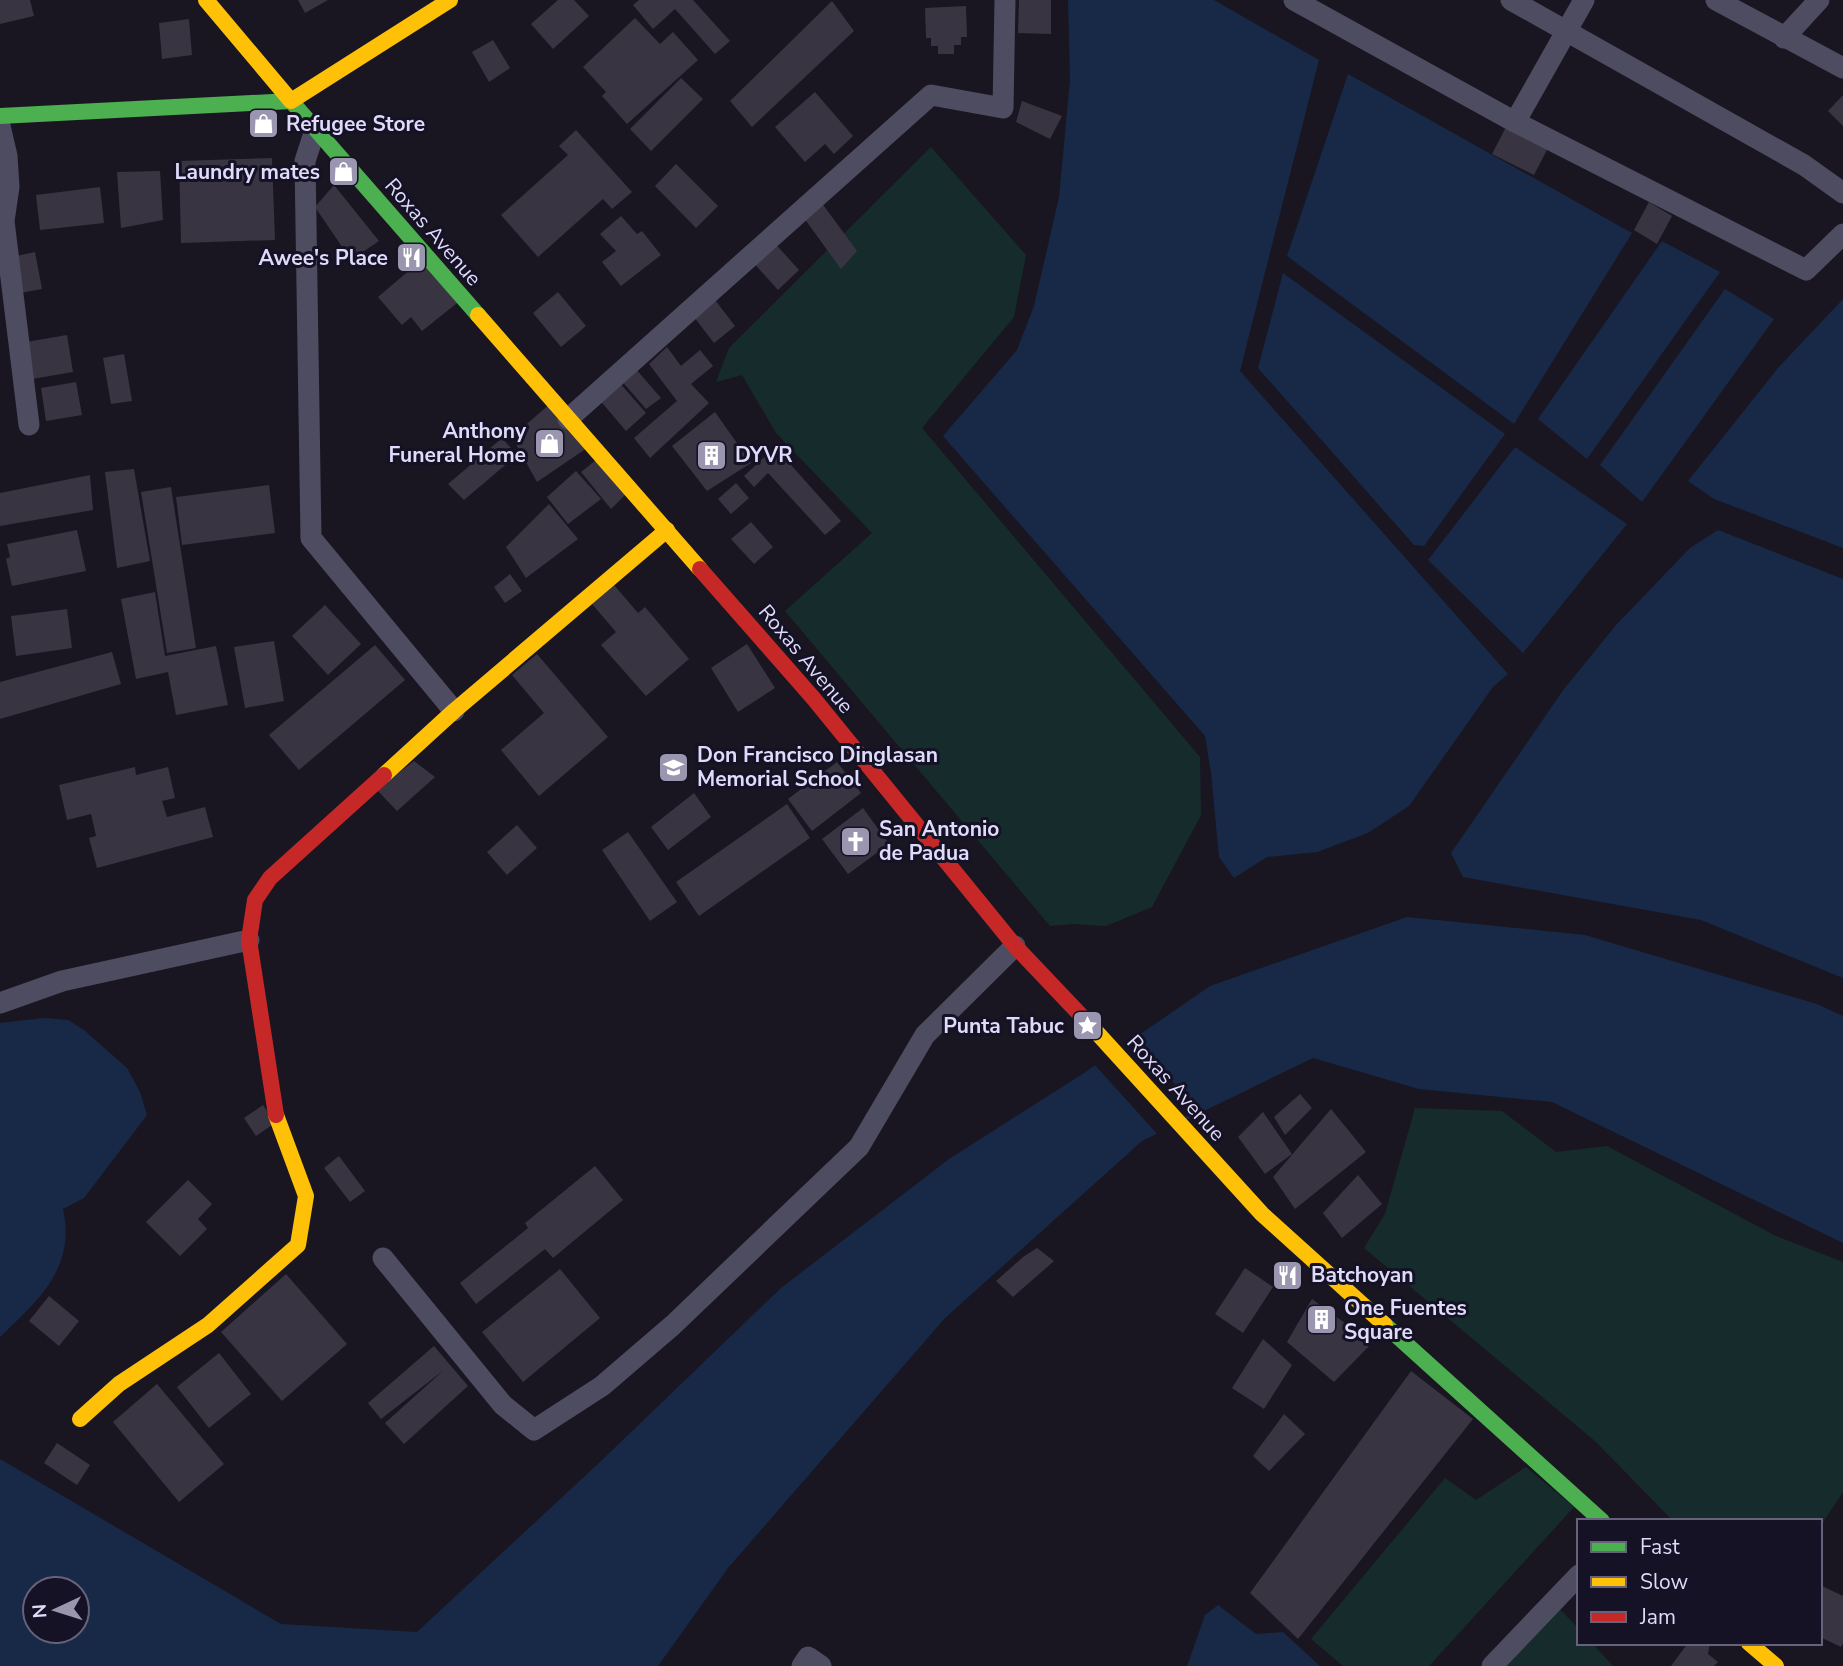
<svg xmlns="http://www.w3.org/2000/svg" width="1843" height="1666" font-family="'Nunito Sans',sans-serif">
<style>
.green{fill:#162c2c}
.water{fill:#172946;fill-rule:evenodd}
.pier{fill:#191621}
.building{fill:#383442}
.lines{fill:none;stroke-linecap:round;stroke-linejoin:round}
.street{stroke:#4e4c61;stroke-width:21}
.fast{stroke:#4caf50;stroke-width:16}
.slow{stroke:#ffc107;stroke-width:16}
.jam{stroke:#c62828;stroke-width:16}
.labels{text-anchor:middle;stroke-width:6;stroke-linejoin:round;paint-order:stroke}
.poi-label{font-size:21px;font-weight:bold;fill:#dfdbfb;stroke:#161225;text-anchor:start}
.street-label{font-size:21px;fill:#dfdbfb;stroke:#161225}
</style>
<rect width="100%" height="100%" fill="#191621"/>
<g class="green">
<path d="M 931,147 L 1026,255 L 1014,317 L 922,428 L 1200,757 L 1201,815 L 1152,907 L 1106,926 L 1073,924 L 1050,926 L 785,611 L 872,533 L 776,433 L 742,375 L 716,382 L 729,348 Z"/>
<path d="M 1415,1108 L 1502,1111 L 1556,1152 L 1607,1146 L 1776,1236 L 1843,1262 L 1843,1492 L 1820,1527 L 1820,1521 L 1673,1521 L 1596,1442 L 1364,1248 L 1385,1214 Z"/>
<path d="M 1526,1467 L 1574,1507 L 1429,1666 L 1343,1666 L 1311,1639 L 1445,1478 L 1476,1500 Z"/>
<path d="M 1559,1608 L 1579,1629 L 1579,1643 L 1592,1643 L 1613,1666 L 1499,1666 Z"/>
</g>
<g class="water">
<path d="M 1068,0 L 1214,0 L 1319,60 L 1240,371 L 1508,674 L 1493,687 L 1409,806 L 1368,833 L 1317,852 L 1267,857 L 1234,878 L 1219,857 L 1211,773 L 1205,736 L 943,436 L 1017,350 L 1034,306 L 1059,197 L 1070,80 Z"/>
<path d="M 1348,74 L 1632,233 L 1514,424 L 1287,256 Z"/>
<path d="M 1662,241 L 1720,272 L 1587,459 L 1538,419 Z"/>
<path d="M 1283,273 L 1505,434 L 1424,546 L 1414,545 L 1258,368 Z"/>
<path d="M 1725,289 L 1774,319 L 1642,502 L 1600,465 Z"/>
<path d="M 1843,299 L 1843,548 L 1714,499 L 1688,481 L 1778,368 Z"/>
<path d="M 1515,447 L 1627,524 L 1523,653 L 1428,560 Z"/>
<path d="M 1718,530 L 1843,579 L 1843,978 L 1701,920 L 1463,877 L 1451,853 L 1564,689 L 1616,625 L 1690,548 Z"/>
<path d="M 1407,917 L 1585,935 L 1817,1004 L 1843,1016 L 1843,1243 L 1552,1102 L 1419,1089 L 1313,1058 L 1142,1141 L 945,1318 L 728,1568 L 658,1666 L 0,1666 L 0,1459 L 281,1624 L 417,1632 L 601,1461 L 781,1288 L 949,1159 L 1084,1073 L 1210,986 ZM 35,1589 L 77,1589 L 77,1631 L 35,1631 Z"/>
<path d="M 43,1018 L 68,1020 L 84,1030 L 127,1068 L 140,1092 L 147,1115 L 84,1198 L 63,1209 C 76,1269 38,1300 0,1337 L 0,1023 Z"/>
<path d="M 1218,1605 L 1256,1634 L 1283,1632 L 1320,1666 L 1187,1666 L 1205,1615 Z"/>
</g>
<path class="pier" d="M 1132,1036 L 1196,1108 L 1171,1130 L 1159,1136 L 1093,1063 Z"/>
<g class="building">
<path d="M 0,0 L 30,0 L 34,16 L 0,24 Z"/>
<path d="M 298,0 L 328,0 L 305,13 Z"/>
<path d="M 558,0 L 574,0 L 589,16 L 553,49 L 531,24 Z"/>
<path d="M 639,0 L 693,0 L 730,41 L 715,54 L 675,9 L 653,29 L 633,5 Z"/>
<path d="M 1019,0 L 1051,0 L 1051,34 L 1018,33 Z"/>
<path d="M 832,1 L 854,31 L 752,127 L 730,101 Z"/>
<path d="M 966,6 L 967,37 L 961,37 L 961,45 L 954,45 L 954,54 L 938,54 L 938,46 L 931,46 L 931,38 L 926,38 L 925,8 Z"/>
<path d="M 635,18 L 660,44 L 673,32 L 698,60 L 627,124 L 602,96 L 606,92 L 583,67 Z"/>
<path d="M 189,19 L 192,55 L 162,59 L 159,23 Z"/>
<path d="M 493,40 L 510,68 L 489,82 L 472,52 Z"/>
<path d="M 681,78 L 703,99 L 651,151 L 630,129 Z"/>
<path d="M 815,92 L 853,136 L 834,154 L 825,144 L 805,162 L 775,127 Z"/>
<path d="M 1843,95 L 1843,126 L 1828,111 Z"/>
<path d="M 1022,101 L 1062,116 L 1050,139 L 1016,122 Z"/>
<path d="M 1506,127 L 1549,146 L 1534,175 L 1492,154 Z"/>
<path d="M 576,130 L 632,192 L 612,209 L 603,199 L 538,257 L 501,215 L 568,155 L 559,146 Z"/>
<path d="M 272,158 L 275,240 L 181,243 L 179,161 Z"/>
<path d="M 676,164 L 718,206 L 696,228 L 655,186 Z"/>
<path d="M 160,171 L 163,220 L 121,228 L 117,172 Z"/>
<path d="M 334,185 L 379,241 L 351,260 L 315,207 Z"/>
<path d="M 100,187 L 104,223 L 40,230 L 36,195 Z"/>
<path d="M 821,202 L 857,251 L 841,269 L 804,218 Z"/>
<path d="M 1649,202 L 1672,216 L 1657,244 L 1634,230 Z"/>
<path d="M 621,216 L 637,234 L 642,231 L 661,255 L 621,286 L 602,262 L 616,251 L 600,234 Z"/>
<path d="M 771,239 L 799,270 L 778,290 L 750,259 Z"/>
<path d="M 35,252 L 42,289 L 20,293 L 12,257 Z"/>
<path d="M 424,258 L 461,300 L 422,331 L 411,317 L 402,325 L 378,297 Z"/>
<path d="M 558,292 L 586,326 L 561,347 L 533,313 Z"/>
<path d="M 715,300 L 735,326 L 714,343 L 694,317 Z"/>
<path d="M 67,335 L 73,372 L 32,379 L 26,342 Z"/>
<path d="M 667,347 L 681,366 L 700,350 L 713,366 L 691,384 L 709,403 L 650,458 L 634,438 L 677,401 L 649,364 Z"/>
<path d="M 124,354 L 132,401 L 111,404 L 103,358 Z"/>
<path d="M 634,367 L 661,398 L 646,409 L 620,379 Z"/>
<path d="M 618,381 L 646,413 L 626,431 L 598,398 Z"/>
<path d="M 76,382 L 82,415 L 46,421 L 41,388 Z"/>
<path d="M 552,402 L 587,448 L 537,482 L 512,437 Z"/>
<path d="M 715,412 L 751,463 L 707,491 L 672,446 Z"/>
<path d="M 502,438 L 517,455 L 464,500 L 448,484 Z"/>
<path d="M 775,447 L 841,521 L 825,535 L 768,473 L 754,487 L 744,476 Z"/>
<path d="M 596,460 L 629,491 L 611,509 L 581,472 Z"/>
<path d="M 134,469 L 150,561 L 117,568 L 105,472 Z"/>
<path d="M 576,471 L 601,499 L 568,524 L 547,497 Z"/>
<path d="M 90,475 L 93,510 L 0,526 L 0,493 Z"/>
<path d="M 736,483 L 749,498 L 731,514 L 718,499 Z"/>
<path d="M 269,485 L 275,533 L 182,545 L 176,497 Z"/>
<path d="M 171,487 L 196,648 L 167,653 L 141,492 Z"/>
<path d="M 549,504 L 578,539 L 526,578 L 506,547 Z"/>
<path d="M 751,522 L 773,547 L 754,564 L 731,539 Z"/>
<path d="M 77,530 L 86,571 L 12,586 L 6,559 L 10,557 L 7,544 Z"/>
<path d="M 510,574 L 522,591 L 505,603 L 494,587 Z"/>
<path d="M 614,585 L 638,613 L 645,607 L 689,659 L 646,696 L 601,645 L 616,632 L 592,604 Z"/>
<path d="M 155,592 L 165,656 L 216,646 L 228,705 L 176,715 L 168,672 L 136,679 L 121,599 Z"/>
<path d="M 325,605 L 361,644 L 328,675 L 292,636 Z"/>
<path d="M 67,609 L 72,648 L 16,656 L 11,616 Z"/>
<path d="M 274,641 L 284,701 L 245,708 L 234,647 Z"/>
<path d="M 747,644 L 775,688 L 738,712 L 711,668 Z"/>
<path d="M 375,645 L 405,680 L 299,770 L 269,735 Z"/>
<path d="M 112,652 L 121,684 L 0,719 L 0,682 Z"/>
<path d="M 537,654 L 608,737 L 539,796 L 501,750 L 544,713 L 512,675 Z"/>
<path d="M 414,761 L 435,777 L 397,811 L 377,790 Z"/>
<path d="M 837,762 L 861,793 L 812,831 L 788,799 Z"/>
<path d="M 135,767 L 136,775 L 168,767 L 175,798 L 162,801 L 167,817 L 205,807 L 213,837 L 97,868 L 89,838 L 96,836 L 91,814 L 67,820 L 59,785 Z"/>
<path d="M 694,793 L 711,817 L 668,850 L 651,827 Z"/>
<path d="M 787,804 L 810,838 L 699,916 L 676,882 Z"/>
<path d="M 863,808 L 889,844 L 848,874 L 822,839 Z"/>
<path d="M 517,825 L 537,848 L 507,875 L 487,852 Z"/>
<path d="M 628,832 L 677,902 L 650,921 L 602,850 Z"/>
<path d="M 1300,1094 L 1312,1108 L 1285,1135 L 1274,1117 Z"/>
<path d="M 263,1105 L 275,1123 L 256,1136 L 244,1118 Z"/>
<path d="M 1331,1109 L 1366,1152 L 1295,1209 L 1273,1177 Z"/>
<path d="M 1263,1112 L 1292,1154 L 1265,1174 L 1238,1137 Z"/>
<path d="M 339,1156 L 365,1191 L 350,1202 L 324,1168 Z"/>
<path d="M 595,1166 L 623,1200 L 553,1258 L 545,1249 L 476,1304 L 460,1283 L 528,1228 L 525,1223 Z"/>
<path d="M 1358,1175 L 1382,1204 L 1342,1238 L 1323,1213 Z"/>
<path d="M 188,1180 L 212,1204 L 198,1219 L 207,1229 L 180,1256 L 146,1222 Z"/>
<path d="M 1037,1248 L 1054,1261 L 1013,1297 L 996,1281 L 1023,1257 Z"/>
<path d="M 1245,1268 L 1273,1287 L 1243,1333 L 1215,1314 Z"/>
<path d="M 560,1269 L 600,1318 L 523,1382 L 482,1332 Z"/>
<path d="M 286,1274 L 347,1344 L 282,1401 L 221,1332 Z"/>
<path d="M 49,1296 L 79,1321 L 59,1346 L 29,1321 Z"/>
<path d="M 1312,1299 L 1372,1343 L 1334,1382 L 1287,1342 Z"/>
<path d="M 1263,1339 L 1292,1365 L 1264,1409 L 1232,1388 Z"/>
<path d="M 434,1346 L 468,1386 L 404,1444 L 385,1423 L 444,1370 L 381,1419 L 368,1403 Z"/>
<path d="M 219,1353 L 251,1394 L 209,1428 L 177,1387 Z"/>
<path d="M 1411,1371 L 1473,1419 L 1298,1639 L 1250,1593 Z"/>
<path d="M 157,1384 L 224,1464 L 179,1502 L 113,1422 Z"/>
<path d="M 1284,1414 L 1305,1434 L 1269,1471 L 1253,1456 Z"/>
<path d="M 57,1443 L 90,1465 L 77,1485 L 44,1463 Z"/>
<path d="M 1820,1585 L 1843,1596 L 1843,1643 L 1841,1647 L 1820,1637 Z"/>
<path d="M 1688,1643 L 1710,1643 L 1708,1654 L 1718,1662 L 1714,1666 L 1671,1666 Z"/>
</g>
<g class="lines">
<g class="street">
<path d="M 1294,0 L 1515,122 L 1806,270 L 1843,234"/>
<path d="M 1511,0 L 1804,165 L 1843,193"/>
<path d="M 1716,0 L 1843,68"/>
<path d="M 1784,38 L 1819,0"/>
<path d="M 1515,122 L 1584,0"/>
<path d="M 0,126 L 7,156 L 9,187 L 4,221 L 29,425"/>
<path d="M 316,127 L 305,161 L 311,538 L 454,711"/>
<path d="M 568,419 L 931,95 L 1003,108 L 1005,0"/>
<path d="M 0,1003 L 62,981 L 249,940"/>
<path d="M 383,1258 L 503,1405 L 534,1430 L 602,1386 L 673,1325 L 859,1147 L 925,1035 L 1015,946"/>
<path d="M 802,1666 L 808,1657 L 821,1666"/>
<path d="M 1492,1666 L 1579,1575"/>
</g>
<g class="fast">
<path d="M 0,116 L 291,101 L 478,315"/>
<path d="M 1385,1325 L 1602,1521"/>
</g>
<g class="slow">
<path d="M 206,0 L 291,101 L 450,0"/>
<path d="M 478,315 L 700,569"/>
<path d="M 384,775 L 454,711 L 667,530"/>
<path d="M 1090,1025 L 1262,1214 L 1385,1325"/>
<path d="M 80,1419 L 119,1384 L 208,1325 L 298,1245 L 306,1196 L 276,1115"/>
<path d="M 1749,1643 L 1776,1666"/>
</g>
<g class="jam">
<path d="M 700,569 L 814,699 L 1015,946 L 1090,1025"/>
<path d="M 276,1115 L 249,940 L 255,900 L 270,878 L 384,775"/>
</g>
</g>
<defs>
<symbol id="shop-square" viewBox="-11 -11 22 22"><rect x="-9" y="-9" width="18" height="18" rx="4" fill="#9a96af" stroke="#161225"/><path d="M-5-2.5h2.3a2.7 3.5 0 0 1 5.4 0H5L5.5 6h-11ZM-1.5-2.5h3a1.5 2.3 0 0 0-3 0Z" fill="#fff"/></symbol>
<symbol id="restaurant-square" viewBox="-11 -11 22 22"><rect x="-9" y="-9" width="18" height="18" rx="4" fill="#9a96af" stroke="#161225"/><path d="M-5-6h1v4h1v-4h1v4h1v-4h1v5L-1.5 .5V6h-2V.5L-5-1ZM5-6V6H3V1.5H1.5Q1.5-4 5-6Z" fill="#fff"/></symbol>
<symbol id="building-square" viewBox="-11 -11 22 22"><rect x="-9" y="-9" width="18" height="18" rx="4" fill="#9a96af" stroke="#161225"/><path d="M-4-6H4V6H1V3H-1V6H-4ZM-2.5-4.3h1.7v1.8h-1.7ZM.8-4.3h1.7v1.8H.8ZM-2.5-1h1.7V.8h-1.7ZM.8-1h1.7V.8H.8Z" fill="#fff"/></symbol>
<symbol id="school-square" viewBox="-11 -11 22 22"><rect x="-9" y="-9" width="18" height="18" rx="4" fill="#9a96af" stroke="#161225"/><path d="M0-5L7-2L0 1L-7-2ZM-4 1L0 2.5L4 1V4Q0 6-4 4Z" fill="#fff"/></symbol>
<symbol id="church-square" viewBox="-11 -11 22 22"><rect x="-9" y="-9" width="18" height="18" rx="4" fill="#9a96af" stroke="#161225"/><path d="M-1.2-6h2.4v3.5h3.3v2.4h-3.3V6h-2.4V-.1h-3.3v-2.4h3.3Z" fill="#fff"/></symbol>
<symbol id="sight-square" viewBox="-11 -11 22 22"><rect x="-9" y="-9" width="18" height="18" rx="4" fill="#9a96af" stroke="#161225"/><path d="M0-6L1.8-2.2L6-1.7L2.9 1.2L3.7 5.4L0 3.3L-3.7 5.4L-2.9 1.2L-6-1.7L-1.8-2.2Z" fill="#fff"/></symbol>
</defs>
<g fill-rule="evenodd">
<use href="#shop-square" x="246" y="106" width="35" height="35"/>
<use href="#shop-square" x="326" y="154" width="35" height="35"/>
<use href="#restaurant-square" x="394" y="240" width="35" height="35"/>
<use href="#shop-square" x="532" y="426" width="35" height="35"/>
<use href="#building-square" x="694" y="438" width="35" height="35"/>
<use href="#school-square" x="656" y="750" width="35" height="35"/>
<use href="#church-square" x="838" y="824" width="35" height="35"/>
<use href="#sight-square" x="1070" y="1008" width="35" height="35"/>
<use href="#restaurant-square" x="1270" y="1258" width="35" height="35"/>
<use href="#building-square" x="1304" y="1302" width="35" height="35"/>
</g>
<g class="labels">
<g class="poi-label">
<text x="286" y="131">Refugee Store</text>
<text x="320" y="179" text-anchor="end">Laundry mates</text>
<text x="388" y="265" text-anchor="end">Awee's Place</text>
<text x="526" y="438" text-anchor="end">Anthony<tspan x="526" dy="24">Funeral Home</tspan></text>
<text x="735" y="462">DYVR</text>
<text x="697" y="762">Don Francisco Dinglasan<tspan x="697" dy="24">Memorial School</tspan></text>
<text x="879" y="836">San Antonio<tspan x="879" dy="24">de Padua</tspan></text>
<text x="1064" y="1033" text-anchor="end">Punta Tabuc</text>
<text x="1311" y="1282">Batchoyan</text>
<text x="1344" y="1315">One Fuentes<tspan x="1344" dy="24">Square</tspan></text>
</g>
<g class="street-label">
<text transform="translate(433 232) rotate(49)" y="7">Roxas Avenue</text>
<text transform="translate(806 659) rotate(50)" y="7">Roxas Avenue</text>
<text transform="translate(1176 1088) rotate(48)" y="7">Roxas Avenue</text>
</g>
</g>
<rect x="1577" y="1519" width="245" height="126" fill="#161225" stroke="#66627b" stroke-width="2"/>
<rect x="1591" y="1542" width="35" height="10" fill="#4caf50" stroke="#66627b" stroke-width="2"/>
<text x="1640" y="1554" font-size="21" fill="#dfdbfb">Fast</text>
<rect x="1591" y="1577" width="35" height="10" fill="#ffc107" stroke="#66627b" stroke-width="2"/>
<text x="1640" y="1589" font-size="21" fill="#dfdbfb">Slow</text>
<rect x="1591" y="1612" width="35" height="10" fill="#c62828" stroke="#66627b" stroke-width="2"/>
<text x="1640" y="1624" font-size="21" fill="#dfdbfb">Jam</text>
<g transform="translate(56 1610) rotate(266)"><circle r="33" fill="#161225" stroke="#66627b" stroke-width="2"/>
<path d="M0-5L12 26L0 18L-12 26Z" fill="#9a96af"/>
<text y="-10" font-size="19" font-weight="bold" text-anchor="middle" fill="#dfdbfb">N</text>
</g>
</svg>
